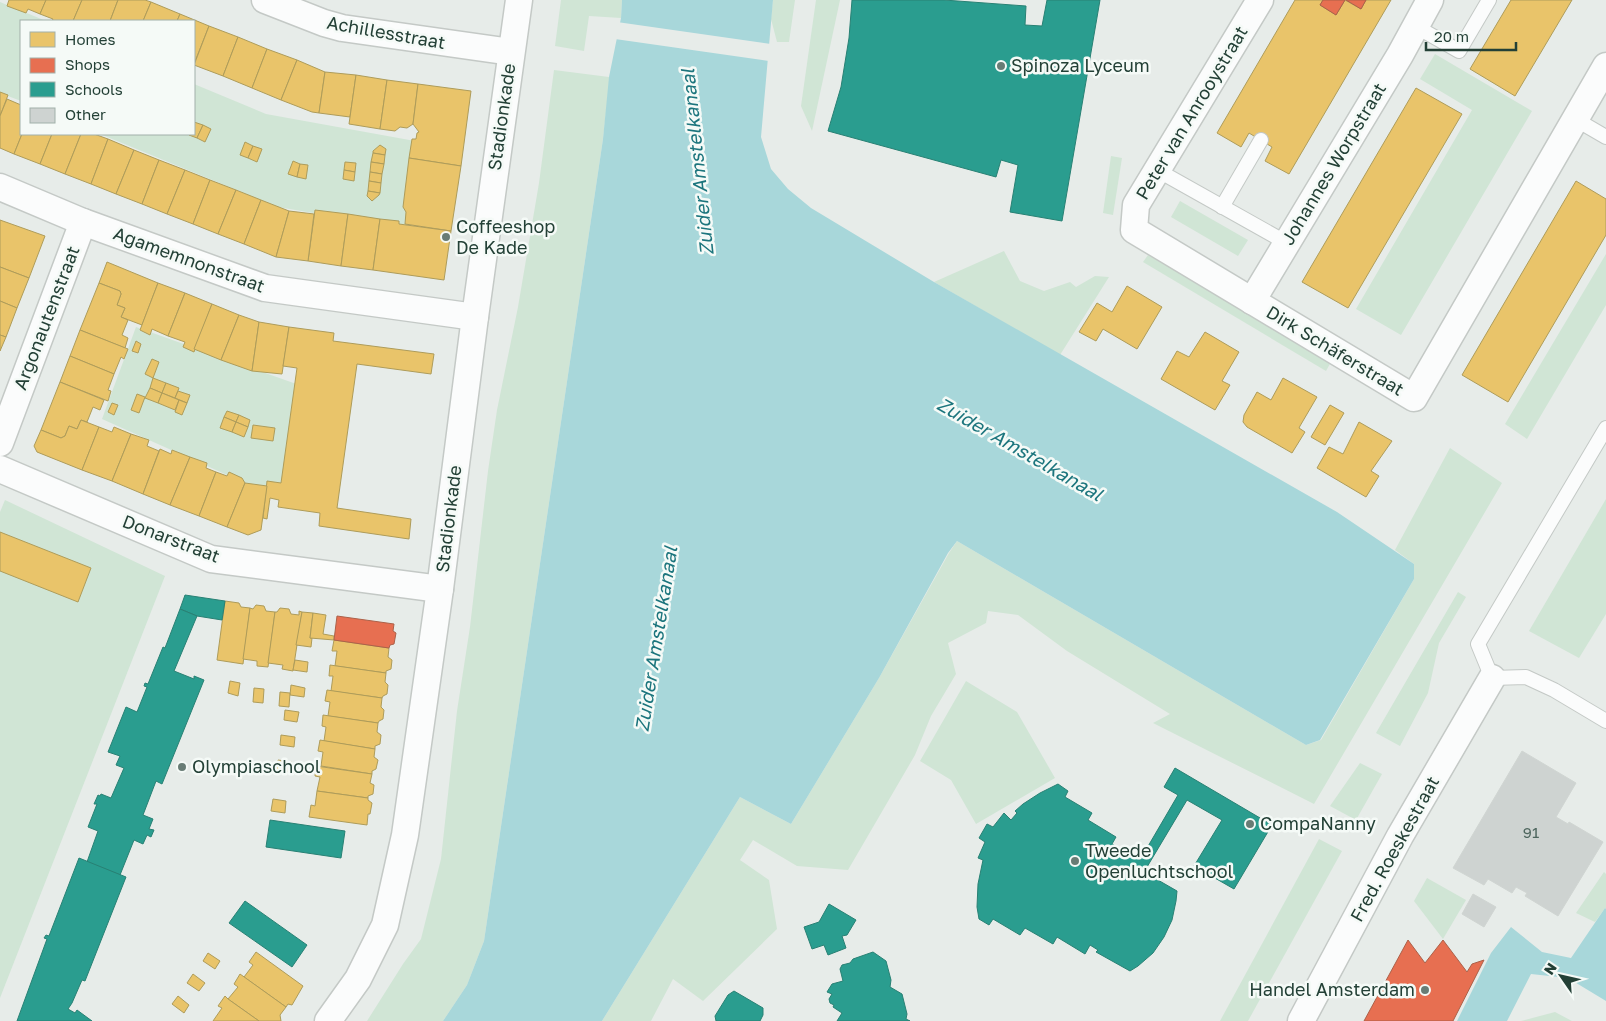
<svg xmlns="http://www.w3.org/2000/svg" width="1606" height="1021" font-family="'Golos Text',sans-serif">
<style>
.green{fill:#d0e5d5}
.water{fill:#a8d7da}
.pier{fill:#e7ece9}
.homes{fill:#e9c46a;stroke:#ae9c5a}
.shops{fill:#e76f51;stroke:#ac6149}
.schools{fill:#2a9d8f;stroke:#288174}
.building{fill:#ced3d1;stroke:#d0d5d2}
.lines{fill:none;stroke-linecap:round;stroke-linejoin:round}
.service-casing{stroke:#c4c9c6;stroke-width:16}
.minor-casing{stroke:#c4c9c6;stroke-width:29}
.service{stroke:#fbfcfc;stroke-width:14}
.minor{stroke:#fbfcfc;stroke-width:26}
.poi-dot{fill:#687c75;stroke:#f5faf7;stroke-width:2}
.labels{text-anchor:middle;stroke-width:5;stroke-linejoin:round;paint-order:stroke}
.number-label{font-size:15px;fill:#4e665e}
.street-label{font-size:18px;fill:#234036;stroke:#f5faf7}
.poi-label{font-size:18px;fill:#234036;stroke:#f5faf7;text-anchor:start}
.water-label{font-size:19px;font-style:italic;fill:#1c757d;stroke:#f5faf7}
</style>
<rect width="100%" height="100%" fill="#e7ece9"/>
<g class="green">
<path d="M 561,0 L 622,0 L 621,18 L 589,16 L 584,51 L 555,46 Z"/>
<path d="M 773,0 L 795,0 L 789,42 L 777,42 L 771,19 Z"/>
<path d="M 816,0 L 840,0 L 812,131 L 801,106 Z"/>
<path d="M 0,2 L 46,21 L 21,21 L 21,101 L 0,93 Z"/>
<path d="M 1435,54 L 1532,111 L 1401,335 L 1356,309 L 1472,110 L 1420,79 Z"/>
<path d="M 554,70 L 609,77 L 609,85 L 603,139 L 484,941 L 467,985 L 443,1021 L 367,1021 L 403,964 L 421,939 L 441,859 L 457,711 L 470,627 L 488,471 L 497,410 L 518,307 L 539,183 Z"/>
<path d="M 194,84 L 266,114 L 415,141 L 407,229 L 278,207 L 100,134 L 194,134 Z"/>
<path d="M 1111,156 L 1122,158 L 1113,215 L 1103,213 Z"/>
<path d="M 1180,201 L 1248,240 L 1238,256 L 1171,217 Z"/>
<path d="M 1004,251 L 1020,281 L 1044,291 L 1070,282 L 1076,287 L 1095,276 L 1109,277 L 1060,355 L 934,282 Z"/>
<path d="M 1606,254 L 1606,305 L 1527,439 L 1505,424 Z"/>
<path d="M 1148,255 L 1331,362 L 1326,371 L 1143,262 Z"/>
<path d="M 136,327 L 302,386 L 283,490 L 245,483 L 102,419 Z"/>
<path d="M 1450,448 L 1502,483 L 1314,804 L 1153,723 L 1170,714 L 1067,651 L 1018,615 L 988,611 L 986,623 L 948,643 L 956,674 L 931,716 L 915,755 L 848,870 L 797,866 L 753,840 L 740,860 L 769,880 L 777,929 L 703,1001 L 673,979 L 651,1021 L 602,1021 L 740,797 L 791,824 L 879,678 L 949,553 L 957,541 L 1306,745 L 1321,740 L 1414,579 L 1414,564 L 1395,550 Z"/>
<path d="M 1606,499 L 1606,614 L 1579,658 L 1529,631 Z"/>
<path d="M 5,500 L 165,576 L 0,998 L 0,512 Z"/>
<path d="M 1458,592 L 1466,597 L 1439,643 L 1428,693 L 1400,746 L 1376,733 Z"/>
<path d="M 966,681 L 1017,712 L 1055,778 L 976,824 L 951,780 L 920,761 Z"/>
<path d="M 1360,763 L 1382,774 L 1356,820 L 1330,806 Z"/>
<path d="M 1319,839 L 1342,851 L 1248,1021 L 1220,1021 Z"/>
<path d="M 1604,872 L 1606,874 L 1606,909 L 1605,908 L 1595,922 L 1576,913 Z"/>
<path d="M 1427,878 L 1466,900 L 1443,939 L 1414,901 Z"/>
<path d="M 1555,1012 L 1572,1021 L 1521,1021 Z"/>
</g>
<g class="water">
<path d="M 622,0 L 773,0 L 761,137 L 771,169 L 788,189 L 811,208 L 934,282 L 1337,512 L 1414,564 L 1414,579 L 1320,740 L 1306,745 L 957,541 L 948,553 L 879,678 L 791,824 L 740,797 L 602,1021 L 443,1021 L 467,985 L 484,941 L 603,139 L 609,77 L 621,18 Z"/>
<path d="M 1605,908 L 1606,909 L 1606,1001 L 1568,978 L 1531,974 L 1507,1021 L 1457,1021 L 1491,953 L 1511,927 L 1542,952 L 1571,958 Z"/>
</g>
<path class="pier" d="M 617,22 L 771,44 L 769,61 L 615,39 Z"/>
<g class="homes">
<path d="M 9,0 L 46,0 L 40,14 L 28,9 L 26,13 L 7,6 Z"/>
<path d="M 46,0 L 82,0 L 73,21 L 52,21 L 53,19 L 40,14 Z"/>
<path d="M 82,0 L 118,0 L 110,21 L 73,21 Z"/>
<path d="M 118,0 L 145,0 L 151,2 L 143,21 L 110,21 Z"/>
<path d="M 1295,0 L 1323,0 L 1320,5 L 1336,15 L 1345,0 L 1361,9 L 1366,0 L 1391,0 L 1289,174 L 1265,161 L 1272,147 L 1249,133 L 1241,147 L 1217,133 Z"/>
<path d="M 1511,0 L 1572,0 L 1515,96 L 1470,69 Z"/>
<path d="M 151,2 L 180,14 L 177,21 L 143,21 Z"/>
<path d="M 180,14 L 209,26 L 194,64 L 194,21 L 177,21 Z"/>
<path d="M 209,26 L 238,37 L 223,76 L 194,65 Z"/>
<path d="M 238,37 L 267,49 L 252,88 L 223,76 Z"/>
<path d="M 267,49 L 297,60 L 281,100 L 252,88 Z"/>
<path d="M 297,60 L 325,72 L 319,113 L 312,112 L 281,100 Z"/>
<path d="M 325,72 L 356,75 L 350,117 L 319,113 Z"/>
<path d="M 356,75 L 387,80 L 380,129 L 349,124 Z"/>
<path d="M 387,80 L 418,84 L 413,124 L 407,128 L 400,127 L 395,131 L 380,129 Z"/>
<path d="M 418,84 L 471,91 L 461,166 L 409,158 L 412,139 L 416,139 L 417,133 L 419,132 L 413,124 Z"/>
<path d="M 1416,88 L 1462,114 L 1348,308 L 1302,282 Z"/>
<path d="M 0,92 L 8,95 L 0,116 Z"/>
<path d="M 7,99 L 21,105 L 22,134 L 14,154 L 0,148 L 0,116 Z"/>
<path d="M 194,122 L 203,125 L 197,138 L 189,135 L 194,134 Z"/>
<path d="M 203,125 L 211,129 L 205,142 L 197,138 Z"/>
<path d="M 22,134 L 52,134 L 40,164 L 14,154 Z"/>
<path d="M 52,134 L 81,134 L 65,174 L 40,164 Z"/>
<path d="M 81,134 L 94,134 L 108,139 L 91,184 L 65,174 Z"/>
<path d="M 108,139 L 134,150 L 116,194 L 91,184 Z"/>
<path d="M 245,142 L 253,146 L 248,158 L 240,155 Z"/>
<path d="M 380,145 L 386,149 L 385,155 L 373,153 L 373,151 Z"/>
<path d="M 253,146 L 262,149 L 257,162 L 248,158 Z"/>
<path d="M 134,150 L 159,160 L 142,204 L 116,194 Z"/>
<path d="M 373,153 L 385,155 L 384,164 L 371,162 Z"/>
<path d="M 409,158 L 461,166 L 451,231 L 405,224 L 406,212 L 403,207 Z"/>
<path d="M 159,160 L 185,170 L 167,214 L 142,204 Z"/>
<path d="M 293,161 L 300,164 L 297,177 L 288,174 Z"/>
<path d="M 345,162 L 356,163 L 355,172 L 344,170 Z"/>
<path d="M 371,162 L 384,164 L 382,174 L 370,172 Z"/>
<path d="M 300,164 L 308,165 L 306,179 L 297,177 Z"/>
<path d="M 185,170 L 210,180 L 193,224 L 167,214 Z"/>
<path d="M 344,170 L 355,172 L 354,181 L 343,179 Z"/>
<path d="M 370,172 L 382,174 L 381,183 L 369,181 Z"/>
<path d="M 210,180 L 236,190 L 218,234 L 193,224 Z"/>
<path d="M 369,181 L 381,183 L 380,193 L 368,191 Z"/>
<path d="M 1576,181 L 1606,199 L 1606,235 L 1508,402 L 1462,375 Z"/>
<path d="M 236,190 L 261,200 L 244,244 L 218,234 Z"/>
<path d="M 368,191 L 380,193 L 379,195 L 372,201 L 367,196 Z"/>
<path d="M 261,200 L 289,211 L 276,257 L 244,244 Z"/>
<path d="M 315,210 L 348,214 L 341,266 L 308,261 Z"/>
<path d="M 289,211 L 314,214 L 308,261 L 276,257 Z"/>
<path d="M 348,214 L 380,219 L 373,270 L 341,266 Z"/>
<path d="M 380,219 L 399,221 L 399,224 L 451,231 L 444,280 L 373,270 Z"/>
<path d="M 0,220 L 45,236 L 29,278 L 0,267 Z"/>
<path d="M 107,262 L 158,283 L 142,325 L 121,317 L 125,308 L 117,305 L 121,294 L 120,291 L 99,283 Z"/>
<path d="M 0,267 L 29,278 L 17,308 L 0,301 Z"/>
<path d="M 99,283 L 120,291 L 121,294 L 117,305 L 125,308 L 121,317 L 128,320 L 122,335 L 128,338 L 125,348 L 80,330 Z"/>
<path d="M 158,283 L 185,293 L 168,336 L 152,329 L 150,335 L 140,330 Z"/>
<path d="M 1127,286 L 1162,307 L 1137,349 L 1103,329 L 1096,341 L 1079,332 L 1097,303 L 1112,312 Z"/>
<path d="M 185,293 L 212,304 L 194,352 L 183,347 L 185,342 L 168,336 Z"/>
<path d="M 0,301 L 17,308 L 6,337 L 0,335 Z"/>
<path d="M 212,304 L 239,315 L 221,360 L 194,349 Z"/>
<path d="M 239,315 L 259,322 L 252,371 L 221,360 Z"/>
<path d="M 259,322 L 289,327 L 282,374 L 252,371 Z"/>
<path d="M 289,327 L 334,333 L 333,341 L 434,354 L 431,374 L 357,364 L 337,508 L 411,519 L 409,539 L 319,526 L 320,513 L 278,507 L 279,500 L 270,498 L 267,519 L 263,518 L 267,481 L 281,483 L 297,368 L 283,366 Z"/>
<path d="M 80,330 L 128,349 L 124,359 L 121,357 L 114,374 L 70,356 Z"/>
<path d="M 1205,332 L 1239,352 L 1222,381 L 1230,385 L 1215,410 L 1161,379 L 1177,351 L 1189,357 Z"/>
<path d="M 0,335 L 6,337 L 0,351 Z"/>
<path d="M 136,341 L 141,344 L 138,353 L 132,351 Z"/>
<path d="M 70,356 L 114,374 L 108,390 L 111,391 L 108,401 L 60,382 Z"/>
<path d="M 152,359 L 159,362 L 153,378 L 145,374 Z"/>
<path d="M 153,378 L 166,383 L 162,393 L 150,388 Z"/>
<path d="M 1283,378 L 1317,397 L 1300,426 L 1299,428 L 1305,432 L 1292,453 L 1247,427 L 1243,422 L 1244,415 L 1257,392 L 1271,400 Z"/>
<path d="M 60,382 L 104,400 L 100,410 L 93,407 L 87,422 L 81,420 L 77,429 L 69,426 L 65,436 L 61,438 L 41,430 Z"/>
<path d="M 166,383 L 179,388 L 175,398 L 162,393 Z"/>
<path d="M 150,388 L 162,393 L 158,403 L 145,398 Z"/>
<path d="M 178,391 L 190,395 L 187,403 L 175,398 Z"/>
<path d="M 162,393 L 179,400 L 175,410 L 158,403 Z"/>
<path d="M 137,394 L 145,397 L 139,413 L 131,410 Z"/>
<path d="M 179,400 L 187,403 L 182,415 L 175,412 Z"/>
<path d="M 112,403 L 118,405 L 114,415 L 108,412 Z"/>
<path d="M 1330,405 L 1344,413 L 1325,445 L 1311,437 Z"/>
<path d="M 227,411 L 239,415 L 236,422 L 224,417 Z"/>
<path d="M 239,415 L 250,420 L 248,427 L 236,422 Z"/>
<path d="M 224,417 L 236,422 L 232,432 L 220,428 Z"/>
<path d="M 81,420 L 99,427 L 82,470 L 37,452 L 34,446 L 41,430 L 61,438 L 65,436 L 69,426 L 77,429 Z"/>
<path d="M 236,422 L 248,427 L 244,437 L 232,432 Z"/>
<path d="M 1359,422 L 1392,441 L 1371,471 L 1379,476 L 1366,497 L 1317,468 L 1329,447 L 1343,454 Z"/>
<path d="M 253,425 L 275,428 L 273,441 L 251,438 Z"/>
<path d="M 99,427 L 112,432 L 114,427 L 131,434 L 112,481 L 82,470 Z"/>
<path d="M 131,434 L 149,440 L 147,446 L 159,451 L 143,494 L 112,481 Z"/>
<path d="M 160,449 L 171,454 L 172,450 L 190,457 L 170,505 L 143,494 Z"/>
<path d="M 190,457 L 207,463 L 206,468 L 216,472 L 199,516 L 170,505 Z"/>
<path d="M 216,472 L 227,476 L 229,472 L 242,478 L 245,483 L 227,527 L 199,516 Z"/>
<path d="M 245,483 L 267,486 L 261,530 L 248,535 L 227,527 Z"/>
<path d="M 0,532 L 91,568 L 78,602 L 0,571 Z"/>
<path d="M 225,601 L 239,603 L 241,607 L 250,608 L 243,664 L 217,660 Z"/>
<path d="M 256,605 L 264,606 L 266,611 L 275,612 L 268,667 L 257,666 L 257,661 L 243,659 L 250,608 L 253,609 Z"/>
<path d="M 280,608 L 289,609 L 291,614 L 299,615 L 299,611 L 302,612 L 293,671 L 282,669 L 283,665 L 268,663 L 275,612 L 277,612 Z"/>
<path d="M 302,612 L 313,613 L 310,638 L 312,638 L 311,647 L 296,645 Z"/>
<path d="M 313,613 L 326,615 L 323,634 L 334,636 L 334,640 L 310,638 Z"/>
<path d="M 334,640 L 389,648 L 388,657 L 392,660 L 391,669 L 386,671 L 386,673 L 335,666 L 337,651 L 332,651 Z"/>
<path d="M 295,660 L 308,662 L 307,672 L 293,670 Z"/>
<path d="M 330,665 L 386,673 L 385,682 L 388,685 L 387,694 L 383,696 L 382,698 L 331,691 L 333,676 L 329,676 Z"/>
<path d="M 230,681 L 240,683 L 238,696 L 228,693 Z"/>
<path d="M 291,685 L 305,688 L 304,697 L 290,695 Z"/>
<path d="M 254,688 L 264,689 L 263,703 L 253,702 Z"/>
<path d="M 327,690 L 382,698 L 381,707 L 384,710 L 383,719 L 379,721 L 378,723 L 328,716 L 330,702 L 325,701 Z"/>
<path d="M 280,692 L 290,693 L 289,707 L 279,706 Z"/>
<path d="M 285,710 L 299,712 L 297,722 L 284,720 Z"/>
<path d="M 323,715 L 378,723 L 377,732 L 381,735 L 380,744 L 375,746 L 375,749 L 324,741 L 326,727 L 322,726 Z"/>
<path d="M 281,735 L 295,737 L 294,747 L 280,745 Z"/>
<path d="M 320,740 L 375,749 L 374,757 L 378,760 L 376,769 L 372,771 L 372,774 L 321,766 L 323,752 L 318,751 Z"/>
<path d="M 278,760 L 292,762 L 290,772 L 276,770 Z"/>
<path d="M 316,766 L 372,774 L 370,783 L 374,785 L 373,794 L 368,796 L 368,798 L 317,791 L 320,777 L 315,776 Z"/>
<path d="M 317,791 L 368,798 L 368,800 L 372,803 L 370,814 L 368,814 L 367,825 L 309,817 L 311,805 L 315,806 Z"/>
<path d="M 273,799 L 286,801 L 285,813 L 271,811 Z"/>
<path d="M 256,952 L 303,986 L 292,1005 L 288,1004 L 286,1007 L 244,977 L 253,965 L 249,962 Z"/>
<path d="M 208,953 L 220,961 L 215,969 L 203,961 Z"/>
<path d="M 193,974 L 205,983 L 199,991 L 187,983 Z"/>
<path d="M 240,974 L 286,1007 L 280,1015 L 281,1021 L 259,1021 L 228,999 L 238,987 L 234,984 Z"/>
<path d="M 178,996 L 189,1005 L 184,1013 L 172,1004 Z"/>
<path d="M 225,996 L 228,999 L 259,1021 L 213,1021 L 222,1008 L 218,1006 Z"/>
</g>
<g class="shops">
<path d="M 1323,0 L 1345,0 L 1336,15 L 1320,5 Z"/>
<path d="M 1346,0 L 1366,0 L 1361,9 Z"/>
<path d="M 337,616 L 394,624 L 393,631 L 396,633 L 394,644 L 390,645 L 389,648 L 334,640 Z"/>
<path d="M 1408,940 L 1425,963 L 1443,940 L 1467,972 L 1472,964 L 1484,960 L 1453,1021 L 1364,1021 Z"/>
</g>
<g class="schools">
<path d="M 852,0 L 944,0 L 1026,6 L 1025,25 L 1042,26 L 1047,0 L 1100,0 L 1062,221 L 1010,212 L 1018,165 L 1001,160 L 996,177 L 828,131 L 841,87 L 849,38 Z"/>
<path d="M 185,595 L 225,601 L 222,620 L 197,616 L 180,609 Z"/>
<path d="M 180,609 L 197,616 L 174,671 L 194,679 L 194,676 L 204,680 L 162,784 L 156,781 L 143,815 L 153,819 L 149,829 L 154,830 L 151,837 L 147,835 L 143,844 L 134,840 L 120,875 L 87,862 L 98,831 L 88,827 L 97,804 L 94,804 L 98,795 L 100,796 L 101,794 L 111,798 L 124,768 L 116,765 L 120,756 L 108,752 L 126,707 L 137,712 L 147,687 L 144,686 L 145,683 L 148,684 L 163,647 L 165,648 Z"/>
<path d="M 1175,768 L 1272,825 L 1234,889 L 1194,866 L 1222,820 L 1187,800 L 1144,872 L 1177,891 L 1176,901 L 1172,920 L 1164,937 L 1153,953 L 1138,966 L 1130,971 L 1096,952 L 1098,950 L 1090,945 L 1085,954 L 1057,937 L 1053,944 L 1025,928 L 1020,935 L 993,919 L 989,925 L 979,919 L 977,907 L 978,884 L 983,860 L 978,858 L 985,842 L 979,838 L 987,824 L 993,827 L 1004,813 L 1011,820 L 1017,813 L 1015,811 L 1023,804 L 1040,793 L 1058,784 L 1068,791 L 1065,797 L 1092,813 L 1088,820 L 1116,837 L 1112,844 L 1140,860 L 1178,795 L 1164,787 Z"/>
<path d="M 270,820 L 345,831 L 341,858 L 266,847 Z"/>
<path d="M 79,858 L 126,877 L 85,981 L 82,980 L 72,1003 L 68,1009 L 75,1013 L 77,1010 L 92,1021 L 17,1021 L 47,939 L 44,938 L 46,935 L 49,936 Z"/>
<path d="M 245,901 L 307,945 L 292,967 L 229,923 Z"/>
<path d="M 829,904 L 856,920 L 847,935 L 842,936 L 846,948 L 828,955 L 824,945 L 812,949 L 804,927 L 819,922 Z"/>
<path d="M 873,952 L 886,961 L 891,980 L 890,987 L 902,994 L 907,1014 L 906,1019 L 910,1021 L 837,1021 L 842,1013 L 833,1007 L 834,1005 L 830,1003 L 829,999 L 832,994 L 827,992 L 832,984 L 843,981 L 840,969 L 842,965 L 850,963 L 853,959 Z"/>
<path d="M 734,991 L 763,1008 L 763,1015 L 760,1021 L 716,1021 L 715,1016 L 728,995 Z"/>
</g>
<g class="building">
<path d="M 1522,751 L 1576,783 L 1556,817 L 1568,824 L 1569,822 L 1603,842 L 1558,916 L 1525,896 L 1527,893 L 1516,887 L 1512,893 L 1488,879 L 1484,885 L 1453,868 Z"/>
<path d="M 1473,894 L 1496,907 L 1484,927 L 1462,914 Z"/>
</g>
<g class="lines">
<defs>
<g id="service">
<path d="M 1415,26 L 1459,51 L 1489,0"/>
<path d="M 1575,119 L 1606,137"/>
<path d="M 1157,170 L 1287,243"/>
<path d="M 1222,207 L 1261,140"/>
<path d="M 1606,428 L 1478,644 L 1492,678 L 1526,677 L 1554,690 L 1606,721"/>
</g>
<g id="minor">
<path d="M 265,0 L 324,23 L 342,28 L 511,52"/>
<path d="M 1260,0 L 1136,205 L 1134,230 L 1414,398 L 1606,66"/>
<path d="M 0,187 L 83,222 L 265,288 L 475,317"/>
<path d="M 1252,301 L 1400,55 L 1430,0"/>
<path d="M 0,443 L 83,222"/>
<path d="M 0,469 L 211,559 L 440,589"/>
<path d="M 328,1021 L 358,979 L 385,925 L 405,835 L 440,589 L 475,317 L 519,0"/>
<path d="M 1301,1021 L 1400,836 L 1492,678"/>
</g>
</defs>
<use href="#service" class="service-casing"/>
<use href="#minor" class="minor-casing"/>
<use href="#service" class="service"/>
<use href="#minor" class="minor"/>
</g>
<g class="poi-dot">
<circle cx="1001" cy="66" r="5"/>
<circle cx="446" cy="237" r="5"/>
<circle cx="182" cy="767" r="5"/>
<circle cx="1250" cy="824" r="5"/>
<circle cx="1075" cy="861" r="5"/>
<circle cx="1425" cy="990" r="5"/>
</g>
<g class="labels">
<g class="number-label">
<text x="1531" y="838">91</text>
</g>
<g class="street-label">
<text transform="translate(386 33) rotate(10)" y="6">Achillesstraat</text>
<text transform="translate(1192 113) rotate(-59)" y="6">Peter van Anrooystraat</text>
<text transform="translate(502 117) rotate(-82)" y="6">Stadionkade</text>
<text transform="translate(1334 164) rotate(-59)" y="6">Johannes Worpstraat</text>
<text transform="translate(189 260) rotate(20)" y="6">Agamemnonstraat</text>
<text transform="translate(47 318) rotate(-69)" y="6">Argonautenstraat</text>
<text transform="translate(1335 351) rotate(31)" y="6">Dirk Schäferstraat</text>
<text transform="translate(449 519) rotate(-83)" y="6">Stadionkade</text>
<text transform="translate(171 539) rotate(21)" y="6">Donarstraat</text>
<text transform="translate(1395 849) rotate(-61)" y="6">Fred. Roeskestraat</text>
</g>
<g class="poi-label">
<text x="1011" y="72">Spinoza Lyceum</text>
<text x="456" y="233">Coffeeshop<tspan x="456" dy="21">De Kade</tspan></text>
<text x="192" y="773">Olympiaschool</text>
<text x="1260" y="830">CompaNanny</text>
<text x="1085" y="857">Tweede<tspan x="1085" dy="21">Openluchtschool</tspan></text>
<text x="1415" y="996" text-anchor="end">Handel Amsterdam</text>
</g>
<g class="water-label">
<text transform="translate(697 162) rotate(-96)" y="7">Zuider Amstelkanaal</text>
<text transform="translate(1020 449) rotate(30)" y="7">Zuider Amstelkanaal</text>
<text transform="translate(656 639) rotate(-81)" y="7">Zuider Amstelkanaal</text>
</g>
</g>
<rect x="20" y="20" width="175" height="115" fill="#f5faf7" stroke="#a1b0aa"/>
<rect x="30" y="32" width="25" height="15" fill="#e9c46a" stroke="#a1b0aa"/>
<text x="65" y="45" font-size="15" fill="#234036">Homes</text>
<rect x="30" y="58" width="25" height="15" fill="#e76f51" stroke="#a1b0aa"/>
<text x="65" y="70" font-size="15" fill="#234036">Shops</text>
<rect x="30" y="82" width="25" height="15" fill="#2a9d8f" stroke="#a1b0aa"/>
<text x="65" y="95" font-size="15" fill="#234036">Schools</text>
<rect x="30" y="108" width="25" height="15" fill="#ced3d1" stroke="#a1b0aa"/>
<text x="65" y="120" font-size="15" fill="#234036">Other</text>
<g transform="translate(1561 976) rotate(304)" stroke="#f5faf7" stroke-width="4" paint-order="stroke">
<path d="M0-4L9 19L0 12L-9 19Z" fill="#234036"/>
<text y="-8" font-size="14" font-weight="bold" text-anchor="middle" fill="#234036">N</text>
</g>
<path d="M1426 42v8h90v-8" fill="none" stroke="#234036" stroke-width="2.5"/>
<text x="1434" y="42" font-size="15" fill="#234036" stroke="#f5faf7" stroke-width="4" paint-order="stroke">20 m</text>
</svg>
